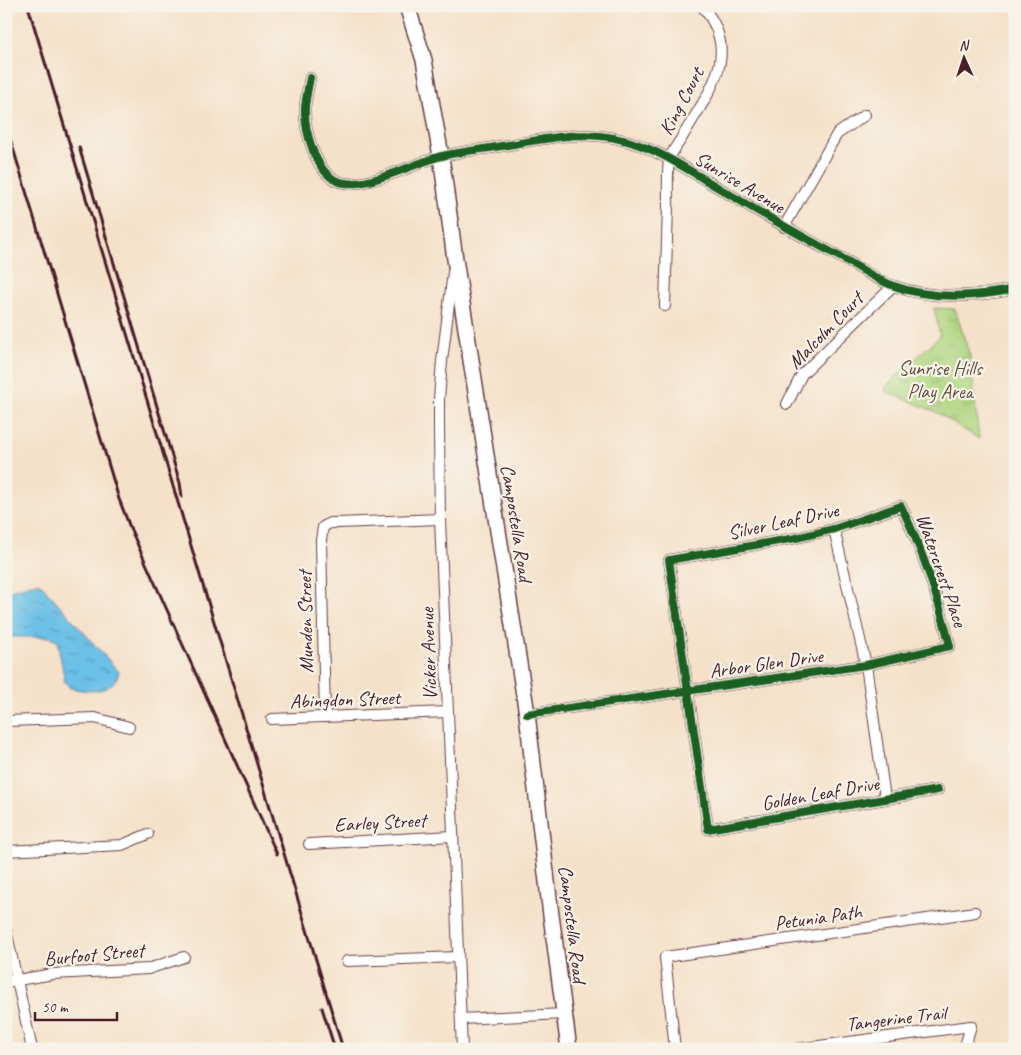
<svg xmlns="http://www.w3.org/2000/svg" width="1021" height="1055" font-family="Caveat,sans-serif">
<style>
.park{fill:url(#park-tufts);stroke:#7c7a55}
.water{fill:url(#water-ripples);stroke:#5a7088}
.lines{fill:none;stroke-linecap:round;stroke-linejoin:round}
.street-casing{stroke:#643c43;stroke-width:12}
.secondary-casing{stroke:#643c43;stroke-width:18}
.street{stroke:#fff;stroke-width:10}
.secondary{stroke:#fff;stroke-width:15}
.rail{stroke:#4a1f2b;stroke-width:3}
.cycleway-casing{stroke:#f7f3e8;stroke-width:11}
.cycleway{stroke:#1b5e20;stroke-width:8}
.labels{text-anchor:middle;stroke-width:4.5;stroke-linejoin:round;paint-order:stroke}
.street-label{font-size:20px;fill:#4a1f2b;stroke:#f7f3e8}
.park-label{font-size:20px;fill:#634c40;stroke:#f7f3e8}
</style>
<defs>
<pattern id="park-tufts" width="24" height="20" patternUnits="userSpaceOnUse" patternTransform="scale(1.25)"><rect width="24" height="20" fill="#add57f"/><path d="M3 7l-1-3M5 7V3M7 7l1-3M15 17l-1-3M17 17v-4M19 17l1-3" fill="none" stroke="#96b66e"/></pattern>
<pattern id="water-ripples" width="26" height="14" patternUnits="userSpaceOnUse" patternTransform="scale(1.25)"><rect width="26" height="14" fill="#6ac0e6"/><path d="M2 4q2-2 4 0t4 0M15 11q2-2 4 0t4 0" fill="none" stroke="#599bbb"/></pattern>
</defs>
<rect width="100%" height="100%" fill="#f7f3e8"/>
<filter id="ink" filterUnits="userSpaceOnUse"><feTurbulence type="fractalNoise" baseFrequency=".02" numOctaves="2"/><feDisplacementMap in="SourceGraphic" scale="10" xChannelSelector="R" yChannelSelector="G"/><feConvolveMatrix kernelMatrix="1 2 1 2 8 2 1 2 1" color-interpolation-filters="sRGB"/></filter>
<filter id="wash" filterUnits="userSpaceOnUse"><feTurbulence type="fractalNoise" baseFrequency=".0096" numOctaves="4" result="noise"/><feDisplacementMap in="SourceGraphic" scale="20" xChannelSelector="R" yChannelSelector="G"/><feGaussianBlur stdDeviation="1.12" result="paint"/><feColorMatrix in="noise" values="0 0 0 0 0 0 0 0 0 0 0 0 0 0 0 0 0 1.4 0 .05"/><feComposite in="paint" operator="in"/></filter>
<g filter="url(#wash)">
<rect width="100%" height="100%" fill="#f5e1c9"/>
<path class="park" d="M 934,308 L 955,309 L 970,356 L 979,439 L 936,412 L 885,391 L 887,385 L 940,336 Z"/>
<path class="water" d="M 39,582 L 119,672 C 112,695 89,692 70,688 L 65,682 L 57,640 L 51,637 L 6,637 L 6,591 Z"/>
</g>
<g filter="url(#ink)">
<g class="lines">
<defs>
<g id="street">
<path d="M 310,78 C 308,88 306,98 305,107 C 304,130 315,171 337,181 C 363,192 415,162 442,156 C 463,151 486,149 508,145 C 538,140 569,133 600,136 C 640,139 674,161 707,181 C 752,208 797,234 842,258 C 859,267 876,280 894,286 C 932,300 976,297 1015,289"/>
<path d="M 784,227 L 837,134 L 865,115"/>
<path d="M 453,272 L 442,361 L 439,399 L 439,427 L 440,519 L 462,1049"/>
<path d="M 665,306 C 666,273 667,240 668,206 C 668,192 667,175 669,160 C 671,152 680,142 684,134 C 710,90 742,53 702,6"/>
<path d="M 787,404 L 802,374 L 893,286"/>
<path d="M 834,529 L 866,665 L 885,798"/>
<path d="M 527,714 L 866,665 L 950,646 C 938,597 923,551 901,506 L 834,529 L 796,538 L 669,560 L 708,829 L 938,790"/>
<path d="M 325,717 L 321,540 L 323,527 L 330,523 L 338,523 L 440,519"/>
<path d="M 272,719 L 448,712"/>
<path d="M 6,721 L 95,718 L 129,727"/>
<path d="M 309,844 L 453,836"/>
<path d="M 6,851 L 122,845 L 148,834"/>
<path d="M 6,930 L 32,1049"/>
<path d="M 347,961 L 458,957"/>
<path d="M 6,982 L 53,974 L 148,969 L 184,957"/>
<path d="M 461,1019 L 564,1014"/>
<path d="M 675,1049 L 665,957 L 975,912"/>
<path d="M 796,1049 L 971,1026 L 964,1049"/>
</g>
<path id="secondary" d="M 407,6 L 424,60 L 441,156 L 455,259 L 527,714 L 551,915 L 569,1049"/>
</defs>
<use href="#street" class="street-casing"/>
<use href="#secondary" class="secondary-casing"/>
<use href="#street" class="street"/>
<use href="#secondary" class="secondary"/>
<g class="rail">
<path d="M 28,6 L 343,1049"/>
<path d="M 6,125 L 119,499 L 131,530 L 277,854"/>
<path d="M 79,147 L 180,483 L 182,497"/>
<path d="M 322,1008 L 335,1049"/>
</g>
<defs>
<g id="cycleway">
<path d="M 310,78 C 308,88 306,98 305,107 C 304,130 315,171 337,181 C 363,192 415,162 442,156 C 463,151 486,149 508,145 C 538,140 569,133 600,136 C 640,139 674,161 707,181 C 752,208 797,234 842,258 C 859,267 876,280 894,286 C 932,300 976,297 1015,289"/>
<path d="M 527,714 L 866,665 L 950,646 C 938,597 923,551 901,506 L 834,529 L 796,538 L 669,560 L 708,829 L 938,790"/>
</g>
</defs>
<use href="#cycleway" class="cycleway-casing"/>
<use href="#cycleway" class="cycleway"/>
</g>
</g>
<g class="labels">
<g class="street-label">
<text transform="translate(681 101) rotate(-62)" y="7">King Court</text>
<text transform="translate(740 182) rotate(31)" y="7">Sunrise Avenue</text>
<text transform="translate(825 330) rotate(-46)" y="7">Malcolm Court</text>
<text transform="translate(783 521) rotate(-12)" y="7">Silver Leaf Drive</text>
<text transform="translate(517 523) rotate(81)" y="7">Campostella Road</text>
<text transform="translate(942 570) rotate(71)" y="7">Watercrest Place</text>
<text transform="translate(305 622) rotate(-91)" y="7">Munden Street</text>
<text transform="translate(428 654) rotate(-92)" y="7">Vicker Avenue</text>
<text transform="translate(766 663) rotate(-8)" y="7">Arbor Glen Drive</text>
<text transform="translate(345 699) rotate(-2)" y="7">Abingdon Street</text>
<text transform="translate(820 793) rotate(-10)" y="7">Golden Leaf Drive</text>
<text transform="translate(380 822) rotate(-3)" y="7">Earley Street</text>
<text transform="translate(818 917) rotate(-8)" y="7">Petunia Path</text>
<text transform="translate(573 924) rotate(83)" y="7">Campostella Road</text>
<text transform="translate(94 954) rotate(-5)" y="7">Burfoot Street</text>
<text transform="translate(896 1018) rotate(-7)" y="7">Tangerine Trail</text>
</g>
<g class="park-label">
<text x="940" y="375">Sunrise Hills<tspan x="940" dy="23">Play Area</tspan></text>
</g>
</g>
<rect width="1021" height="1055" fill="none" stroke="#f7f3e8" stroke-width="25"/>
<g transform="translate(964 58) rotate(357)" stroke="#f7f3e8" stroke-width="4" paint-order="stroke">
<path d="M0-4L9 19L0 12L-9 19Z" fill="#4a1f2b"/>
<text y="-8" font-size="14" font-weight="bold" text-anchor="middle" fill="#4a1f2b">N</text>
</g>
<path d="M35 1012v8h82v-8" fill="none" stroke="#4a1f2b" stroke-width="2.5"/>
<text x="42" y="1012" font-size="15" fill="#4a1f2b" stroke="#f7f3e8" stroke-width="4" paint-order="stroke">50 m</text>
</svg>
